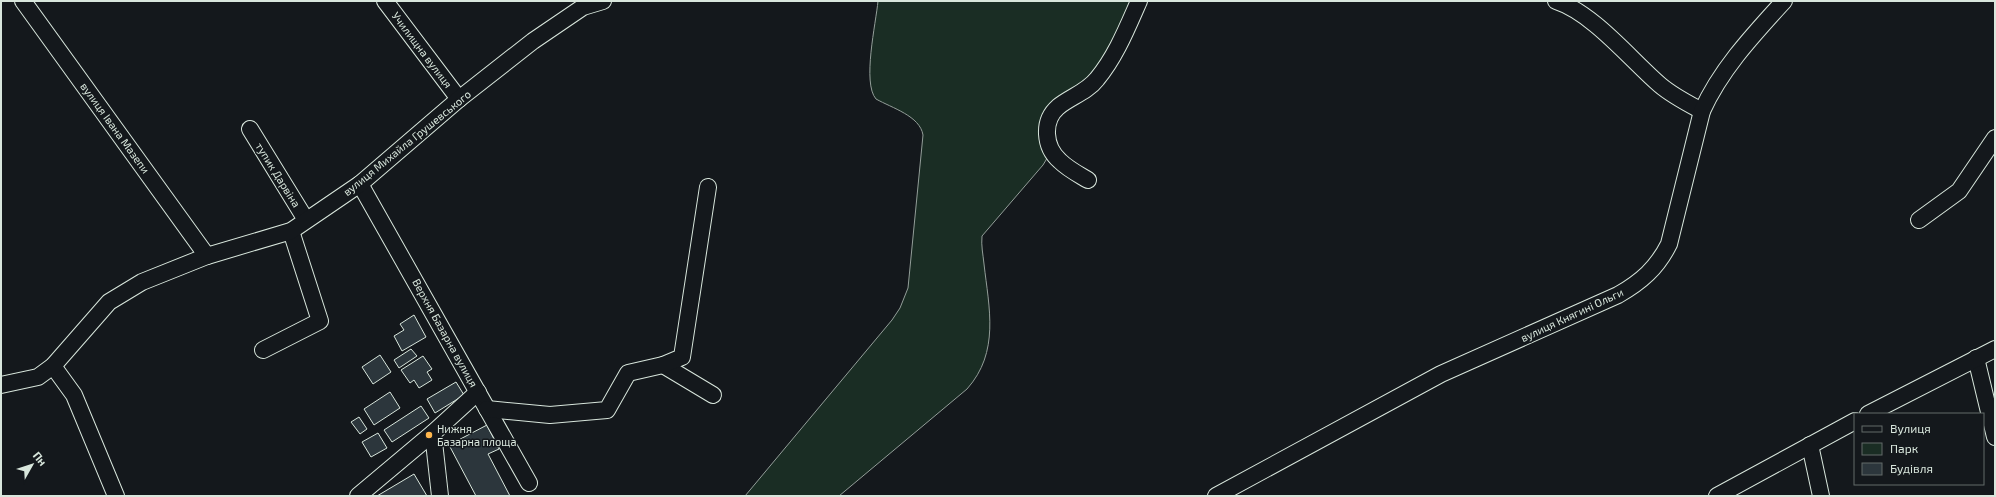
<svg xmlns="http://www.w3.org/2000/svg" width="1996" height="497" font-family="'Exo 2',sans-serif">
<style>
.green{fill:#1a2d24;stroke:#939e99}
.building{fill:#2c363c;stroke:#d8e6dc}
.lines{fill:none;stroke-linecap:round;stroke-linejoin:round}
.minor-casing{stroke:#d8e6dc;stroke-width:18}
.minor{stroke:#14181c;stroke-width:16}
.poi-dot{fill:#ffb74d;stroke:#14181c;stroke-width:1.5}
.labels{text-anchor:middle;stroke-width:3;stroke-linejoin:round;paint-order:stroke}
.street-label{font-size:11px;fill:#d8e6dc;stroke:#14181c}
.poi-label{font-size:11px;fill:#d8e6dc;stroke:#14181c;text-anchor:start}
</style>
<rect width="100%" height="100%" fill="#14181c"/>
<path class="green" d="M 878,1 L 1139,1 L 1113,57 L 1053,111 L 1052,150 L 1043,165 L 982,236 C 981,246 983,254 984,264 C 989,308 1000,352 967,389 L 839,496 L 745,496 L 892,320 L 900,308 L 908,288 L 923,135 C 920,116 892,108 876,99 C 862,83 876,23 878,1 Z"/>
<g class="building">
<path d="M 414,315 L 426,337 L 402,351 L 394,336 L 404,330 L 400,324 Z"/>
<path d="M 411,349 L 417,356 L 399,368 L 394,360 Z"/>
<path d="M 380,355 L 391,372 L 373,384 L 362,367 Z"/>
<path d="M 423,356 L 432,369 L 427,372 L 432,380 L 419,388 L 414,380 L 410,383 L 401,370 Z"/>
<path d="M 456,382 L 464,395 L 435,413 L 427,399 Z"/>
<path d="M 390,392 L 400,408 L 374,425 L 364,409 Z"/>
<path d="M 421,406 L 429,418 L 392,442 L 384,430 Z"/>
<path d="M 359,417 L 367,429 L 360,434 L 351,422 Z"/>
<path d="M 487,425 L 499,449 L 488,454 L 510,496 L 476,496 L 449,445 Z"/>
<path d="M 378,433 L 387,448 L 371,457 L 362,442 Z"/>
<path d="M 414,474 L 427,496 L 377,496 Z"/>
</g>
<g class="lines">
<defs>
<g id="minor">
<path d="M 23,1 L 207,256"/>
<path d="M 385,1 L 459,99"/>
<path d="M 1556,1 C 1593,13 1630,59 1660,85 C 1673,96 1687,103 1702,111"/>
<path d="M 250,129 L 306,220"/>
<path d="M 1088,180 C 1078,174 1068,169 1060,161 C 1044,147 1042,121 1058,107 C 1070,97 1087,92 1097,79 C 1116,56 1127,28 1139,1"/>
<path d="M 360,184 L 529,483"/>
<path d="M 1919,220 L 1959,191 L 1995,138"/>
<path d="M 263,350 L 320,321 L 291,231"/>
<path d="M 1976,358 L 1995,437"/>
<path d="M 663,365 L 713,395"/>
<path d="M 53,366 L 74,395 L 116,496"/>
<path d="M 1,385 L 38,377 L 53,366 L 109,302 L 142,282 L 207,256 L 291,231 L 360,184 L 459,99 L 533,41 L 583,7 L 603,1"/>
<path d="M 487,409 L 550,415 L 607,410 L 628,373 L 663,365 L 682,357 L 708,187"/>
<path d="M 1868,414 L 1995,349"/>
<path d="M 433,433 L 440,496"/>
<path d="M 1810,445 L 1821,496"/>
<path d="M 358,496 L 433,433 L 478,392"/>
<path d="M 1216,496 L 1441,374 L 1618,295 C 1641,282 1657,268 1669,244 L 1702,111 C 1721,69 1753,35 1784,1"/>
<path d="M 1717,496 L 1855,421"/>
</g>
</defs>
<use href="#minor" class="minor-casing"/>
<use href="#minor" class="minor"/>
</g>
<circle class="poi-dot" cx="429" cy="435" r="4"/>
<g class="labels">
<g class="street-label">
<text transform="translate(422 50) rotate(53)" y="4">Училищна вулиця</text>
<text transform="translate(115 128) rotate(54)" y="4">вулиця Івана Мазепи</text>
<text transform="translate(407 143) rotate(-39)" y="4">вулиця Михайла Грушевського</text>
<text transform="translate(278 175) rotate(58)" y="4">тупик Дарвіна</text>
<text transform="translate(1572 315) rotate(-25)" y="4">вулиця Княгині Ольги</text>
<text transform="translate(445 333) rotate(61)" y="4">Верхня Базарна вулиця</text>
</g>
<g class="poi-label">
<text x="437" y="433">Нижня<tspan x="437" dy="13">Базарна площа</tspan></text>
</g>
</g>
<rect width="1996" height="497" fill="none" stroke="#d8e6dc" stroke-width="4"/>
<rect x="1854" y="413" width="130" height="72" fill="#14181c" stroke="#626a69"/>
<rect x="1862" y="426" width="20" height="6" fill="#14181c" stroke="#626a69"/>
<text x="1890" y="433" font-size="12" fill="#d8e6dc">Вулиця</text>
<rect x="1862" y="443" width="20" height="12" fill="#1a2d24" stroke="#626a69"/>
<text x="1890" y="453" font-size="12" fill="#d8e6dc">Парк</text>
<rect x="1862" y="463" width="20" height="12" fill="#2c363c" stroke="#626a69"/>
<text x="1890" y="473" font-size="12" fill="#d8e6dc">Будівля</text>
<g transform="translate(32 465) rotate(51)" stroke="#14181c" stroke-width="3" paint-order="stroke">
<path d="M0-3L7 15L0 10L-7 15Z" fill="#d8e6dc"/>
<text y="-6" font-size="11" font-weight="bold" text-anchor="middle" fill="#d8e6dc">Пн</text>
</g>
</svg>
